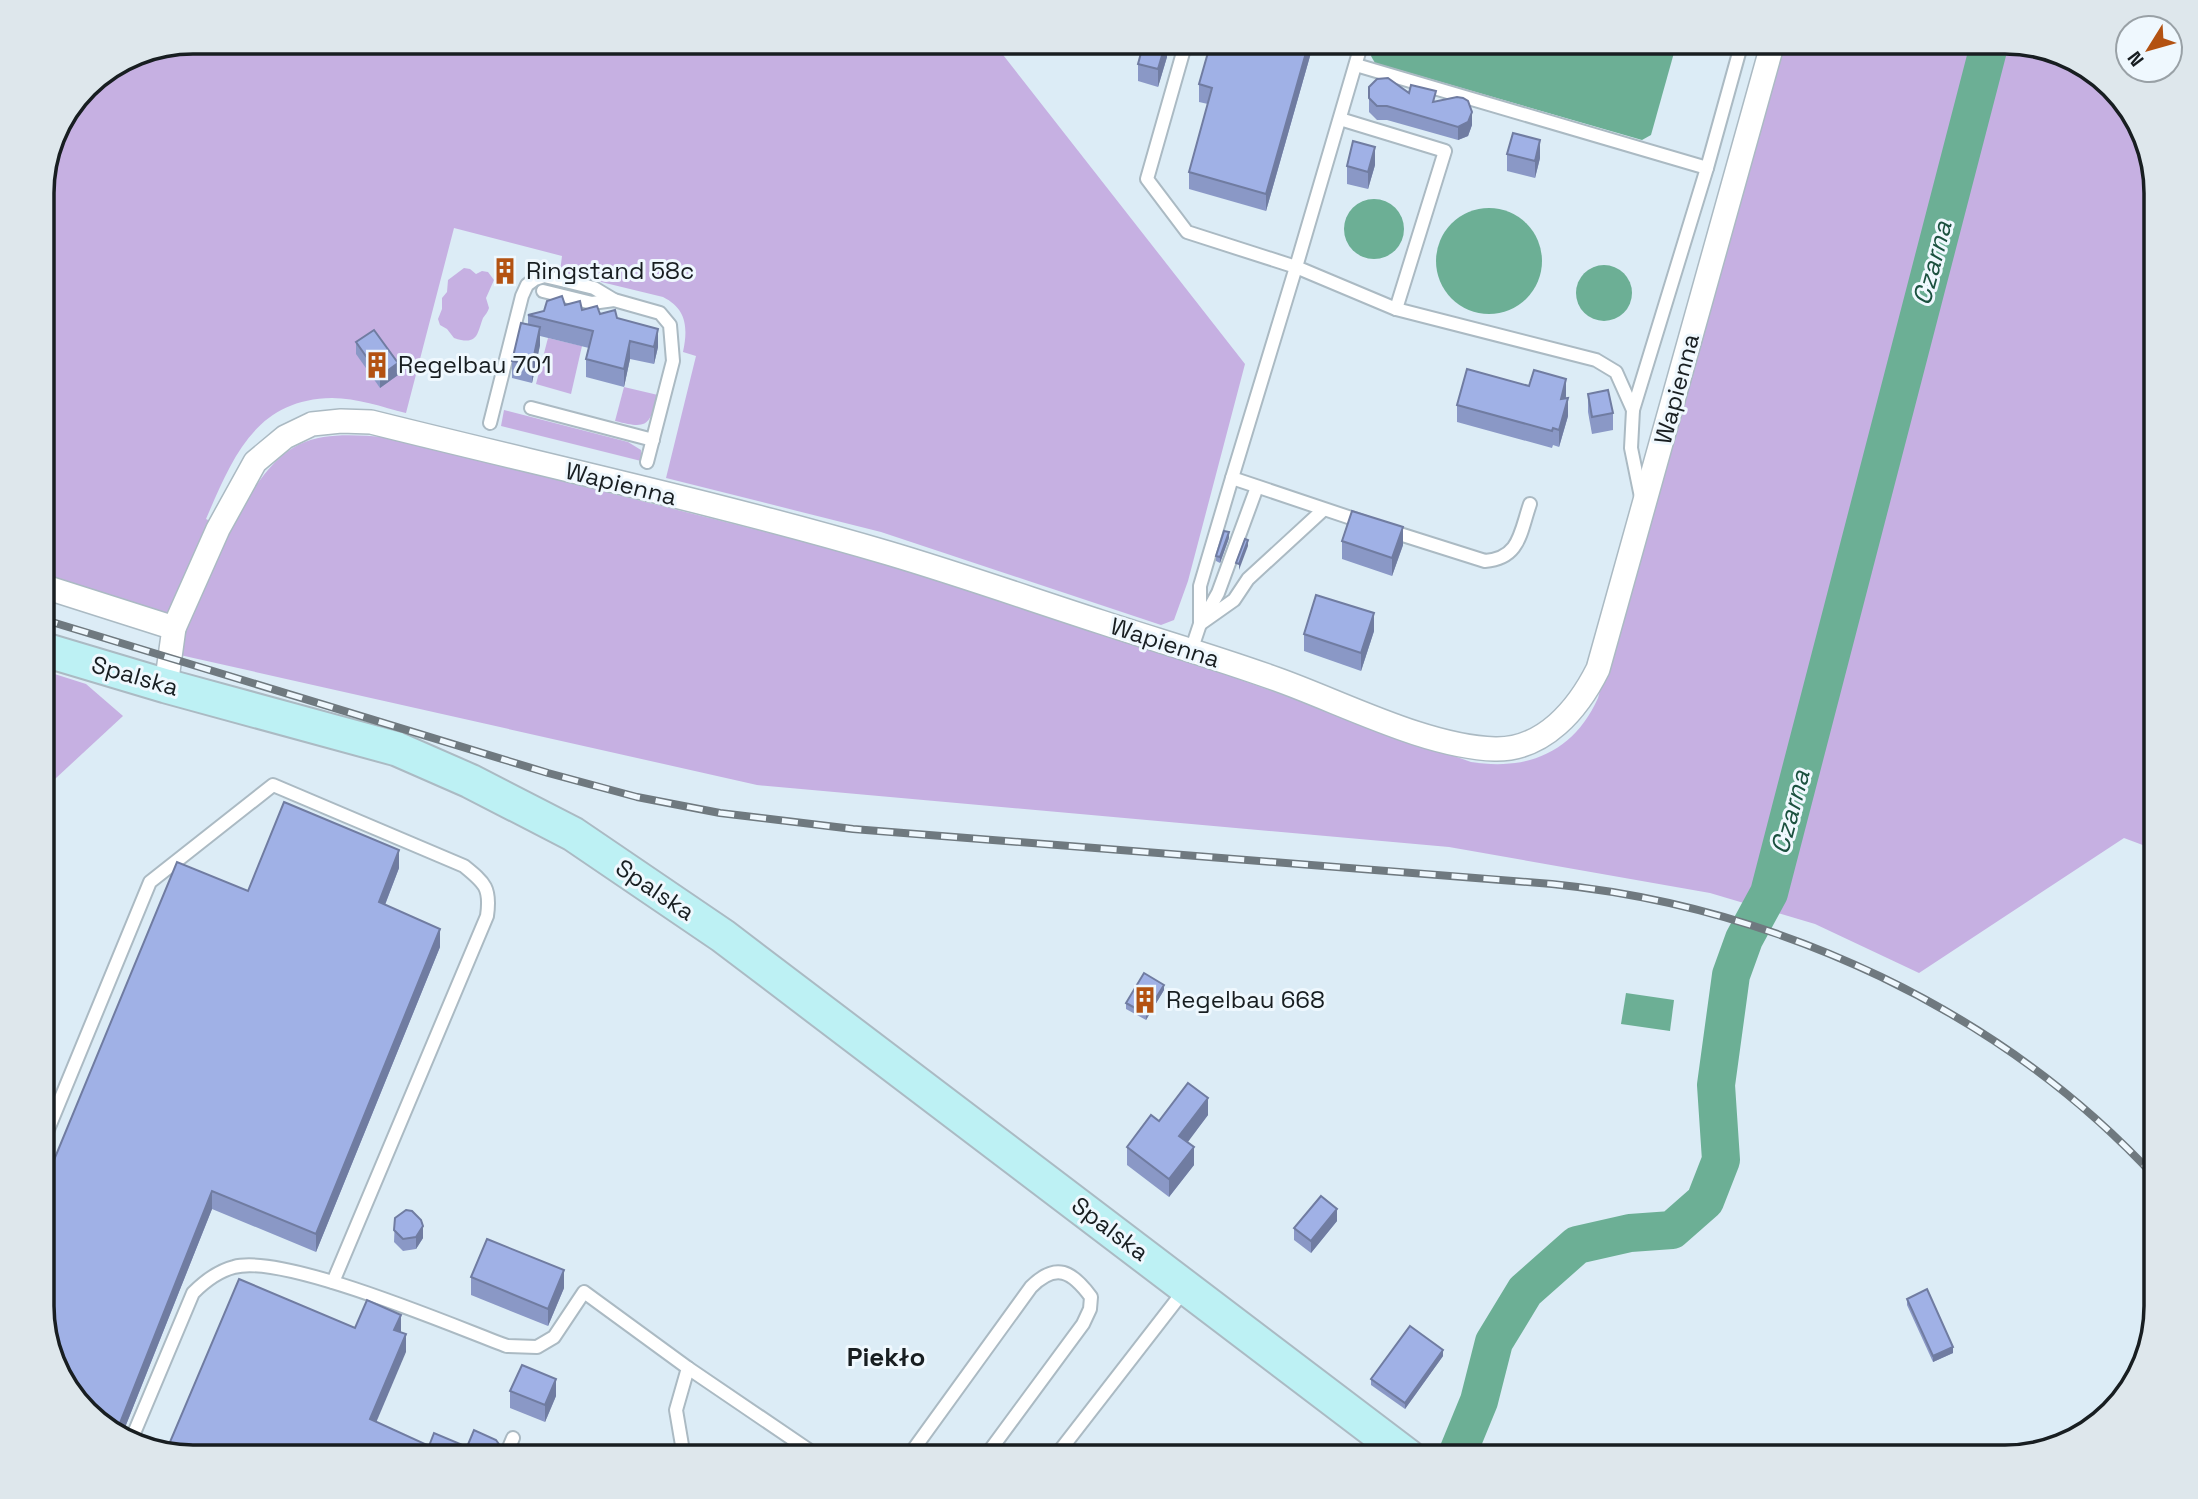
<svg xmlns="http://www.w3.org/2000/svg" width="2198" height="1499" font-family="'Space Grotesk',sans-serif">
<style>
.green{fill:#c6b0e2}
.water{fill:#6caf95}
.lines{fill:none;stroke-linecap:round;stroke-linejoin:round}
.river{stroke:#6caf95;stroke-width:38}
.lane-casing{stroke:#abbac3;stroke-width:16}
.street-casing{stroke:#abbac3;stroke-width:26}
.secondary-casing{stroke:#abbac3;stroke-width:37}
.lane{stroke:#fff;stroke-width:12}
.street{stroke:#fff;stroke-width:23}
.secondary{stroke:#bdf1f4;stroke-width:33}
.rail-casing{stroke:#6f797f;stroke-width:8}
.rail{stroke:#eff8fe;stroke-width:5;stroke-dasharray:16;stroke-linecap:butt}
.wall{fill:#8a98c6}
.shaded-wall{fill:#707ca1}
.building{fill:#a0b1e6;stroke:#707ca1;stroke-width:2}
.labels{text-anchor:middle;stroke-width:6;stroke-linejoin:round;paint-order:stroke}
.poi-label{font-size:24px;fill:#181e21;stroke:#eff8fe;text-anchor:start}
.street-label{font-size:24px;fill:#181e21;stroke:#eff8fe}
.water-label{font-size:26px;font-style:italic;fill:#1b513f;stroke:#eff8fe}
.neighbourhood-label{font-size:26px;font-weight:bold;fill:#181e21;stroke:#eff8fe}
.rim{fill:none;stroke:#181e21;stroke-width:3.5}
</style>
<rect width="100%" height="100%" fill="#dcecf6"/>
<g class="green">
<path d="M 193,42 L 993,42 L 1245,364 L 1188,581 L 1174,620 L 1161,625 L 881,532 L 666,478 L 696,356 L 683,352 C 688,328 687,309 663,297 L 560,272 L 562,256 L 454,228 L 406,413 C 382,407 357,398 332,398 C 255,399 232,459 206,519 L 210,521 L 167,618 L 42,576 L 42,184 L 54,135 L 87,86 L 136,53 Z"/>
<path d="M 1784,42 L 2005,42 L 2089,68 L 2136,118 L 2156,193 L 2156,850 L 2124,838 L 1919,973 L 1815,924 L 1710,893 L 1449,847 L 757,785 L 180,655 C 185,628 196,605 208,579 C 227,537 256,465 300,444 C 325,432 358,435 385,437 L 858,555 L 1202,666 L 1471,762 C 1528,771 1574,752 1598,698 Z"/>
<path d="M 464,268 L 470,269 L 476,274 L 482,271 L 488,272 L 494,280 L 486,298 L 489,308 C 488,312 485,315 483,318 C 477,334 478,346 454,338 L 447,329 L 440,325 L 438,319 L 442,309 L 442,298 L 447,292 L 448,280 Z"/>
<path d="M 548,338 L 582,346 L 571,394 L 536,384 Z"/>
<path d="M 624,387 L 658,395 C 649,427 647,429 615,421 Z"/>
<path d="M 504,410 L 628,442 L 641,450 L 641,461 L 501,426 Z"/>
<path d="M 42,670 L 86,684 L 123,716 L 42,791 Z"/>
</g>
<g class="water">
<path d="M 1375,42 L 1677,42 L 1651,135 L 1642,140 L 1375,63 L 1371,56 Z"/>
<circle cx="1374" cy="229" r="30"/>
<circle cx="1489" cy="261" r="53"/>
<circle cx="1604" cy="293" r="28"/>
<path d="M 1626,993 L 1674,1000 L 1670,1031 L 1621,1024 Z"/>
</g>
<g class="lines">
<path class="river" d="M 1456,1457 L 1479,1401 L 1494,1342 L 1525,1291 L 1577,1245 L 1630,1233 L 1672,1230 L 1705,1201 L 1721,1160 L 1716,1085 L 1731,975 L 1744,939 L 1769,893 L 1990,42"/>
<defs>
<g id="lane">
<path d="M 1186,42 L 1147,179 L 1187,232 L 1296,267 L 1232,478 L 1366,523"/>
<path d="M 1362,42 L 1296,267 L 1396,309 L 1596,360 L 1616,372 L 1633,410"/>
<path d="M 1356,65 L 1707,168"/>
<path d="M 1340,119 L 1445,151 L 1396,309"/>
<path d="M 543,291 L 592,303 L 614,300"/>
<path d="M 531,408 L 653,440"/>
<path d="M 490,423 L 522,296 L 527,285 L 535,279 L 544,276 L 557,279 L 594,288 L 614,300 L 660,313 L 670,325 L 673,361 L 647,462"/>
<path d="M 1641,497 L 1631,448 L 1633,410 L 1707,168 L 1742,42"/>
<path d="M 1387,530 L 1485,561 C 1520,558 1520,533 1530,504"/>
<path d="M 1204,618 L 1218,593 L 1257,487"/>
<path d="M 1200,624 L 1234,600 L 1248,579 L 1323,510"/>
<path d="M 1191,651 L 1200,624 L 1200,586 L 1232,478"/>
<path d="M 42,1144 L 150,882 L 273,785 L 464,866 C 485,883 491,888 487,916 L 333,1282"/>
<path d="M 132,1438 L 193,1293 C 204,1282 218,1271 234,1267 C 283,1253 453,1326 507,1346 L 537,1347 L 554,1337 L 584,1292 L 688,1368 L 819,1457"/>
<path d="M 505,1457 L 513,1438"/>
<path d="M 684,1457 L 676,1410 L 688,1368"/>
<path d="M 908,1457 L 1031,1287 C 1056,1262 1072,1271 1091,1297 L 1090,1309 L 1083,1324 L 985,1457"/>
<path d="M 1055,1457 L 1186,1288"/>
</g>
<g id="street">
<path d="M 42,586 L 174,628 L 166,686"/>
<path d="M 174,628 L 218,529 L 255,462 L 285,437 L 312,424 L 341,421 L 371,422 C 543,465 718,503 888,553 C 959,574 1030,599 1101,622 C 1159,641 1218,658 1276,679 C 1341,702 1426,747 1495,749 C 1544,750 1578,709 1598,669 L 1773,42"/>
</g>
<path id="secondary" d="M 42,649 L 166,686 L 397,749 L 470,781 L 573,834 L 723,936 L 1409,1457"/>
</defs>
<use href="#lane" class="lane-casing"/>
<use href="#street" class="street-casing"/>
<use href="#secondary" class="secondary-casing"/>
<use href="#lane" class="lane"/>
<use href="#street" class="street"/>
<use href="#secondary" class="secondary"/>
<defs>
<path id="rail" d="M 42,619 L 548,773 L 637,797 L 720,813 L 853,829 L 1552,884 C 1778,907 2001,1010 2156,1178"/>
</defs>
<use href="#rail" class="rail-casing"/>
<use href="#rail" class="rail"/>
</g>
<g class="wall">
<path d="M 1167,42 L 1167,57 L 1158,87 L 1138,81 L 1138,64 Z"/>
<path d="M 1211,42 L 1314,42 L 1266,211 L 1189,189 L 1189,172 L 1208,104 L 1199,102 L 1199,84 Z"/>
<path d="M 1369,87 L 1409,93 L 1436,102 L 1472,125 L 1468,136 L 1458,140 L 1387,120 L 1377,120 L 1369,112 Z"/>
<path d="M 1507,154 L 1540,158 L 1535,178 L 1507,171 Z"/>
<path d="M 1375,165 L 1368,189 L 1347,184 L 1347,166 Z"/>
<path d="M 565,305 L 617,318 L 658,347 L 654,364 L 630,359 L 624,387 L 586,377 L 586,359 L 589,348 L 540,336 L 540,345 L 532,383 L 512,378 L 512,361 L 528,324 L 528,315 Z"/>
<path d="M 356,342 L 398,375 L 380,388 L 356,354 Z"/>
<path d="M 1588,394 L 1613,413 L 1613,430 L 1592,434 L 1588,412 Z"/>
<path d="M 1566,396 L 1568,416 L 1559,447 L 1553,445 L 1552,448 L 1457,422 L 1457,405 Z"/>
<path d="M 1229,538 L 1220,563 L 1216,561 L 1216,556 Z"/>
<path d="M 1342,541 L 1403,545 L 1392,576 L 1342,559 Z"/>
<path d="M 1374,631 L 1361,671 L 1304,651 L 1304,634 Z"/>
<path d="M 399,868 L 385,905 L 440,947 L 316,1252 L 212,1209 L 122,1435 L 109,1431 L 248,891 Z"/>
<path d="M 1164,990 L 1146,1020 L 1126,1009 L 1126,1003 Z"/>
<path d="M 1208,1115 L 1187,1142 L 1194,1165 L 1169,1197 L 1127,1165 L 1127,1147 L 1159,1121 Z"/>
<path d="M 395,1218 L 423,1238 L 416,1249 L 403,1251 L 394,1242 Z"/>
<path d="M 1337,1221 L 1311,1253 L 1294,1240 L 1294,1228 Z"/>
<path d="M 471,1277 L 564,1288 L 548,1326 L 471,1295 Z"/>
<path d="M 1907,1299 L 1953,1353 L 1933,1362 L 1907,1305 Z"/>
<path d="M 1443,1356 L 1405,1409 L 1371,1385 L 1371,1379 Z"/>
<path d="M 510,1391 L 556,1396 L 545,1422 L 510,1408 Z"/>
</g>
<g class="shaded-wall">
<path d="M 1166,42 L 1167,57 L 1158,87 L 1158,69 Z"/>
<path d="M 1309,42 L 1314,42 L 1266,211 L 1266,194 Z"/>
<path d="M 1472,112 L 1472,125 L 1468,136 L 1458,140 L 1458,127 Z"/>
<path d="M 1540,140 L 1540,158 L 1535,178 L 1535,161 Z"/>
<path d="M 1375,147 L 1375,165 L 1368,189 L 1368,172 Z"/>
<path d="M 540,327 L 540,345 L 532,383 L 532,365 Z"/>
<path d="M 658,329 L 658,347 L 654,364 L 654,347 Z"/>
<path d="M 630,341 L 630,359 L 624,387 L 624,369 Z"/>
<path d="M 398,363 L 398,375 L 380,388 L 380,376 Z"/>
<path d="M 1566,379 L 1566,396 L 1561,417 L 1561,399 Z"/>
<path d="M 1568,398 L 1568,416 L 1559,447 L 1559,430 Z"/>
<path d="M 1403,527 L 1403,545 L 1392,576 L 1392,558 Z"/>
<path d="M 1229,532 L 1229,538 L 1220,563 L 1220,557 Z"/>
<path d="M 1248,540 L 1248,546 L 1239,570 L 1239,564 Z"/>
<path d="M 1374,613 L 1374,631 L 1361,671 L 1361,653 Z"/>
<path d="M 399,850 L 399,868 L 379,920 L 379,902 Z"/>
<path d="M 440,929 L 440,947 L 316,1252 L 316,1234 Z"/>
<path d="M 1164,985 L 1164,990 L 1146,1020 L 1146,1014 Z"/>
<path d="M 1208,1098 L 1208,1115 L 1179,1154 L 1179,1136 Z"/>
<path d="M 1194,1147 L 1194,1165 L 1169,1197 L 1169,1179 Z"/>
<path d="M 212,1191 L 212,1209 L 122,1435 L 116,1433 Z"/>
<path d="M 1337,1209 L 1337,1221 L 1311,1253 L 1311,1241 Z"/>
<path d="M 423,1226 L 423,1238 L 416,1249 L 416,1237 Z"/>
<path d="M 564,1270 L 564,1288 L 548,1326 L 548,1309 Z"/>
<path d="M 401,1315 L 401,1332 L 394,1330 Z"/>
<path d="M 406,1334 L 406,1352 L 370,1437 L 370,1419 Z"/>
<path d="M 1953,1347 L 1953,1353 L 1933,1362 L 1933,1356 Z"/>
<path d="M 1443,1350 L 1443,1356 L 1405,1409 L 1405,1403 Z"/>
<path d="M 556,1379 L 556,1396 L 545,1422 L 545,1405 Z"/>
</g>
<g class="building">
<path d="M 1144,42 L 1166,42 L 1158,69 L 1138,64 Z"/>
<path d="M 1211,42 L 1309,42 L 1266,194 L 1189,172 L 1212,88 L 1199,84 Z"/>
<path d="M 1388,78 L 1409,93 L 1411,85 L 1436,91 L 1433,102 L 1457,97 L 1463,98 L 1468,101 L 1472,112 L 1468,122 L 1458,127 L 1387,106 L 1377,106 L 1369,98 L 1369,87 L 1377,79 Z"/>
<path d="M 1513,133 L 1540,140 L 1535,161 L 1507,154 Z"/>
<path d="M 1353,141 L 1375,147 L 1368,172 L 1347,166 Z"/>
<path d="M 562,296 L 565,305 L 580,301 L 582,310 L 597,306 L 600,314 L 615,310 L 617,318 L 658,329 L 654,347 L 630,341 L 624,369 L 586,359 L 593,331 L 528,315 L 544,311 L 547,301 Z"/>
<path d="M 521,323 L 540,327 L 532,365 L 512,361 Z"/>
<path d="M 374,330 L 398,363 L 380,376 L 356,342 Z"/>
<path d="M 1467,369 L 1529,386 L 1534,370 L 1566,379 L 1561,399 L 1568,398 L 1559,430 L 1553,428 L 1552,431 L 1457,405 Z"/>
<path d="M 1608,390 L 1613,413 L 1592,417 L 1588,394 Z"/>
<path d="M 1352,511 L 1403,527 L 1392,558 L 1342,541 Z"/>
<path d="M 1224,531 L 1229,532 L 1220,557 L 1216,556 Z"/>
<path d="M 1245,539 L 1248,540 L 1239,564 L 1236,563 Z"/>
<path d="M 1316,595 L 1374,613 L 1361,653 L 1304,634 Z"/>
<path d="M 284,802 L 399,850 L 379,902 L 440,929 L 316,1234 L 212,1191 L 116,1433 L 109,1431 L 62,1381 L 42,1315 L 42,1189 L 177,862 L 248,891 Z"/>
<path d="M 1144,973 L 1164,985 L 1146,1014 L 1126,1003 Z"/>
<path d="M 1188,1083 L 1208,1098 L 1179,1136 L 1194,1147 L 1169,1179 L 1127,1147 L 1151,1115 L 1159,1121 Z"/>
<path d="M 1321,1196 L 1337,1209 L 1311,1241 L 1294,1228 Z"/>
<path d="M 406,1210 L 412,1211 L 421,1220 L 423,1226 L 416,1237 L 403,1239 L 394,1230 L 395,1218 Z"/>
<path d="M 487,1239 L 564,1270 L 548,1309 L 471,1277 Z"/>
<path d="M 239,1279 L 355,1328 L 367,1300 L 401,1315 L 394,1330 L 406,1334 L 370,1419 L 429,1446 L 434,1433 L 467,1447 L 474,1430 L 496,1440 L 501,1447 L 510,1446 L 525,1453 L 523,1457 L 193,1457 L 167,1449 Z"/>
<path d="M 1927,1289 L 1953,1347 L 1933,1356 L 1907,1299 Z"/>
<path d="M 1410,1326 L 1443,1350 L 1405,1403 L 1371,1379 Z"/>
<path d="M 522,1365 L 556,1379 L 545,1405 L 510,1391 Z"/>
</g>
<defs>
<symbol id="building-bare" viewBox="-9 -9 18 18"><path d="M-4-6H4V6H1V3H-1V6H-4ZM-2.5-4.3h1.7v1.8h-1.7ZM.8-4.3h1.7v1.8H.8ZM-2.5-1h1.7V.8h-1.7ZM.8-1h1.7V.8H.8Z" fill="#b35212" stroke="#eff8fe" stroke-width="2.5" paint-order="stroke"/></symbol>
</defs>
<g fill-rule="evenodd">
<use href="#building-bare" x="486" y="252" width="38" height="38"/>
<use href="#building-bare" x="358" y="346" width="38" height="38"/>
<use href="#building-bare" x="1126" y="981" width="38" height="38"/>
</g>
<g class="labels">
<g class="poi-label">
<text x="526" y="279">Ringstand 58c</text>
<text x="398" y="373">Regelbau 701</text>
<text x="1166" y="1008">Regelbau 668</text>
</g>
<g class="street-label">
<text transform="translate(1677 389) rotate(-75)" y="8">Wapienna</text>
<text transform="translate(621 484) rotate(14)" y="8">Wapienna</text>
<text transform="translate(1165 643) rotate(18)" y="8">Wapienna</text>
<text transform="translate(135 676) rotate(16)" y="8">Spalska</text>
<text transform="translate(655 890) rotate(34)" y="8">Spalska</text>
<text transform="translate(1110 1229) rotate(37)" y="8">Spalska</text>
</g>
<g class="water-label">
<text transform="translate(1932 263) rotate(-75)" y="9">Czarna</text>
<text transform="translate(1790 812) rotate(-75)" y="9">Czarna</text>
</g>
<g class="neighbourhood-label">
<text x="886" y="1366">Piekło</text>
</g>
</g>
<path d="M0 0H2198V1499H0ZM193 54H2005A139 139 0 0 1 2144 193V1306A139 139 0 0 1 2005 1445H193A139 139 0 0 1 54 1306V193A139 139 0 0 1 193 54Z" fill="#dee7ec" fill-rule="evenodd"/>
<path class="rim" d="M193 54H2005A139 139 0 0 1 2144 193V1306A139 139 0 0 1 2005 1445H193A139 139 0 0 1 54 1306V193A139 139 0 0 1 193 54Z"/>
<g transform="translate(2149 49) rotate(233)"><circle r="33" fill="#eff8fe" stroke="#99a1a6" stroke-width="2"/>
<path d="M0-5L12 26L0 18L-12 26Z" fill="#b35212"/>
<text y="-10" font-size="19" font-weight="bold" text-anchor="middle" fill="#181e21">N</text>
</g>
</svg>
